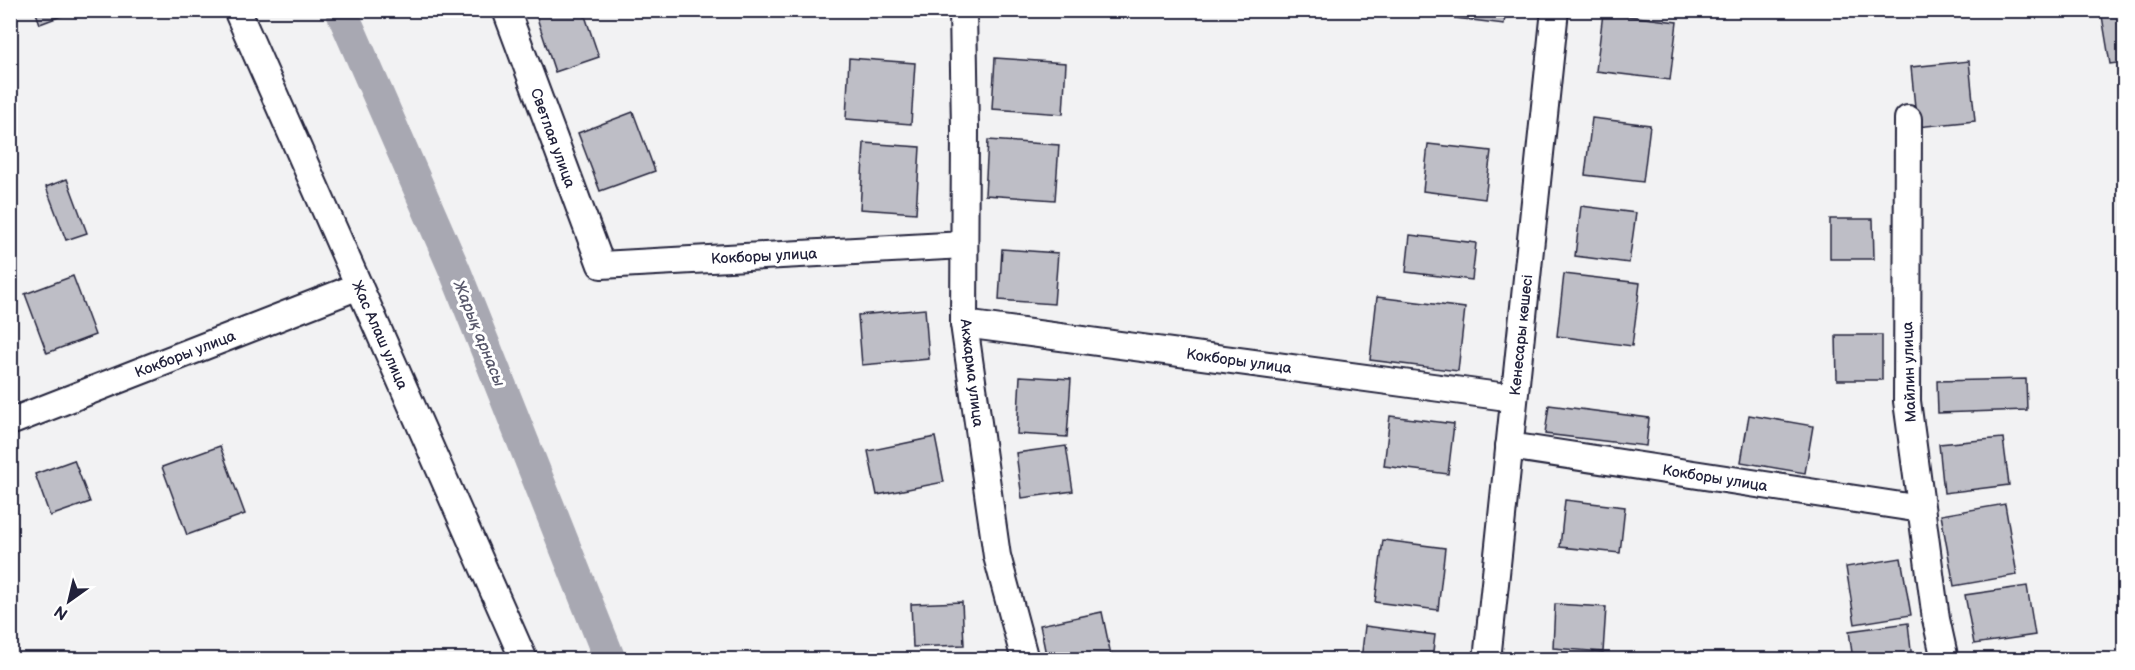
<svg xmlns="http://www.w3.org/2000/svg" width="2135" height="670" font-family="'Balsamiq Sans',sans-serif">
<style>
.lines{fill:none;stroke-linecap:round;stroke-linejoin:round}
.canal{stroke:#a8a8b2;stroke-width:32}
.building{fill:#bebec6;stroke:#22223b;stroke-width:1.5}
.street-casing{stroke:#22223b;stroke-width:30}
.street{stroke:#fff;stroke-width:26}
.labels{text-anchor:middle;stroke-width:6;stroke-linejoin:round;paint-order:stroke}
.street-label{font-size:15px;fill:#22223b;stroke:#fff}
.water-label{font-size:16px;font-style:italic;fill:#58586b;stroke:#fff}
</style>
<rect width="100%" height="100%" fill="#f2f2f3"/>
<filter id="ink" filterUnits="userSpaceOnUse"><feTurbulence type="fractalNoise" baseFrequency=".0167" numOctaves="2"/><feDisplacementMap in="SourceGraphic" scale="12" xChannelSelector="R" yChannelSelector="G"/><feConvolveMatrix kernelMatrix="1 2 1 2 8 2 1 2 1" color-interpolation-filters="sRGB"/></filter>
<g filter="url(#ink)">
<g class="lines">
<path class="canal" d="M 341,10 L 455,271 L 610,660"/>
</g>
<g class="building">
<path d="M 35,10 L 77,10 L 40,24 Z"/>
<path d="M 540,10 L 583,10 L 599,57 L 555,72 L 535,12 Z"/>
<path d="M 1440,10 L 1506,10 L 1504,24 L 1439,16 Z"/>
<path d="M 2101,10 L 2124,10 L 2124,62 L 2110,64 Z"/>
<path d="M 1603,13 L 1677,22 L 1670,80 L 1596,71 Z"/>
<path d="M 849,58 L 915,63 L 911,124 L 846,119 Z"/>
<path d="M 995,58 L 1066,63 L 1063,114 L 992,109 Z"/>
<path d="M 1969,61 L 1975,121 L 1917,127 L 1911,67 Z"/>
<path d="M 633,112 L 655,171 L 600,191 L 578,133 Z"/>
<path d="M 1592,118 L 1650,125 L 1643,182 L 1585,175 Z"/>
<path d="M 988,140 L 1059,145 L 1055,200 L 985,195 Z"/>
<path d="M 864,143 L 920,147 L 916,213 L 860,209 Z"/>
<path d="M 1428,144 L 1491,151 L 1485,199 L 1423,191 Z"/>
<path d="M 67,179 L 87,233 L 66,240 L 46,187 Z"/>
<path d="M 1581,206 L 1636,213 L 1629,263 L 1575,256 Z"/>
<path d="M 1830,219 L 1873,219 L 1874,259 L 1830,259 Z"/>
<path d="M 1410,235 L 1476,243 L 1472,280 L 1406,272 Z"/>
<path d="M 1002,249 L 1058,253 L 1054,304 L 999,300 Z"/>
<path d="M 1564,274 L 1640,283 L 1632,346 L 1557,336 Z"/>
<path d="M 73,276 L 95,335 L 47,353 L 25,294 Z"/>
<path d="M 1377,297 L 1465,308 L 1458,371 L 1370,360 Z"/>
<path d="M 925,309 L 929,359 L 862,365 L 858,315 Z"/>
<path d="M 1836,335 L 1882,335 L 1882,380 L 1837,380 Z"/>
<path d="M 1020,376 L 1071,379 L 1067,437 L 1017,434 Z"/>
<path d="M 2026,379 L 2027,410 L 1938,413 L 1937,381 Z"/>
<path d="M 1549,405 L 1649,418 L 1646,446 L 1545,434 Z"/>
<path d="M 1749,415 L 1813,426 L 1805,473 L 1741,462 Z"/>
<path d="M 1390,416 L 1454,424 L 1448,474 L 1384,466 Z"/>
<path d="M 935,437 L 944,482 L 877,495 L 868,451 Z"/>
<path d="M 2003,438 L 2009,485 L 1944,493 L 1939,444 Z"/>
<path d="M 220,446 L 245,514 L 187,535 L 162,467 Z"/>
<path d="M 1066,446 L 1073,491 L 1022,498 L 1016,453 Z"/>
<path d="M 74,460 L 90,502 L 50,516 L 35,474 Z"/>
<path d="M 1565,500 L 1625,507 L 1620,553 L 1560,547 Z"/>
<path d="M 2005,504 L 2017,575 L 1954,586 L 1941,515 Z"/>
<path d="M 1383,540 L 1445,548 L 1438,610 L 1375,602 Z"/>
<path d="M 1901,558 L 1911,615 L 1855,624 L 1846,567 Z"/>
<path d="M 2027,586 L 2035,635 L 1974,644 L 1965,595 Z"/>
<path d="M 962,602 L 964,645 L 913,647 L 911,604 Z"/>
<path d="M 1555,604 L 1606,607 L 1603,652 L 1553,648 Z"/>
<path d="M 1102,612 L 1112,660 L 1047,660 L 1040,625 Z"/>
<path d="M 1908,623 L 1912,660 L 1853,660 L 1849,631 Z"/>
<path d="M 1365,626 L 1435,635 L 1432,660 L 1361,660 Z"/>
</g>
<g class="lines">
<defs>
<g id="street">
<path d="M 237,10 L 524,660"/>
<path d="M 506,10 L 601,265 L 964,245"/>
<path d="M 963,10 L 965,130 L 964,324 L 997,556 L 1025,660"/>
<path d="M 1908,119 L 1907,401 L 1936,619 L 1945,660"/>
<path d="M 964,324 L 1514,398"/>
<path d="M 10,422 L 359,286"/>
<path d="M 1509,446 L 1921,509"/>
<path d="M 1487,660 L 1555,10"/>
</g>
</defs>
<use href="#street" class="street-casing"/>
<use href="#street" class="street"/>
</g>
</g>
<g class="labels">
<g class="street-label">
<text transform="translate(553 138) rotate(70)" y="5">Светлая улица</text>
<text transform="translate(764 256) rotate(-3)" y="5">Кокборы улица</text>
<text transform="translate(380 335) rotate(66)" y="5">Жас Алаш улица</text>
<text transform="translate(1521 335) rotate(-84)" y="5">Кенесары көшесі</text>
<text transform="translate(185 354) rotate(-21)" y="5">Кокборы улица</text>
<text transform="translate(1239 361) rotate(8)" y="5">Кокборы улица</text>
<text transform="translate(1909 372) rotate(-92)" y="5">Майлин улица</text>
<text transform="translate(972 373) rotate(83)" y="5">Акжарма улица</text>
<text transform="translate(1715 478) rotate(9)" y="5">Кокборы улица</text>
</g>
<g class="water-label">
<text transform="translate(480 333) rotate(68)" y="6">Жарық арнасы</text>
</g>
</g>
<rect width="2135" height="670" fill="none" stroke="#fff" stroke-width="36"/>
<rect x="18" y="18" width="2099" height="634" fill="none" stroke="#22223b" stroke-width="2" filter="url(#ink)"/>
<g transform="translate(69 601) rotate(214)" stroke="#ffffff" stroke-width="4.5" paint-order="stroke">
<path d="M0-4.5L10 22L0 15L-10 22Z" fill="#22223b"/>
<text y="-9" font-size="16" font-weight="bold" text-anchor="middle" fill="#22223b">N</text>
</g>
</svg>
